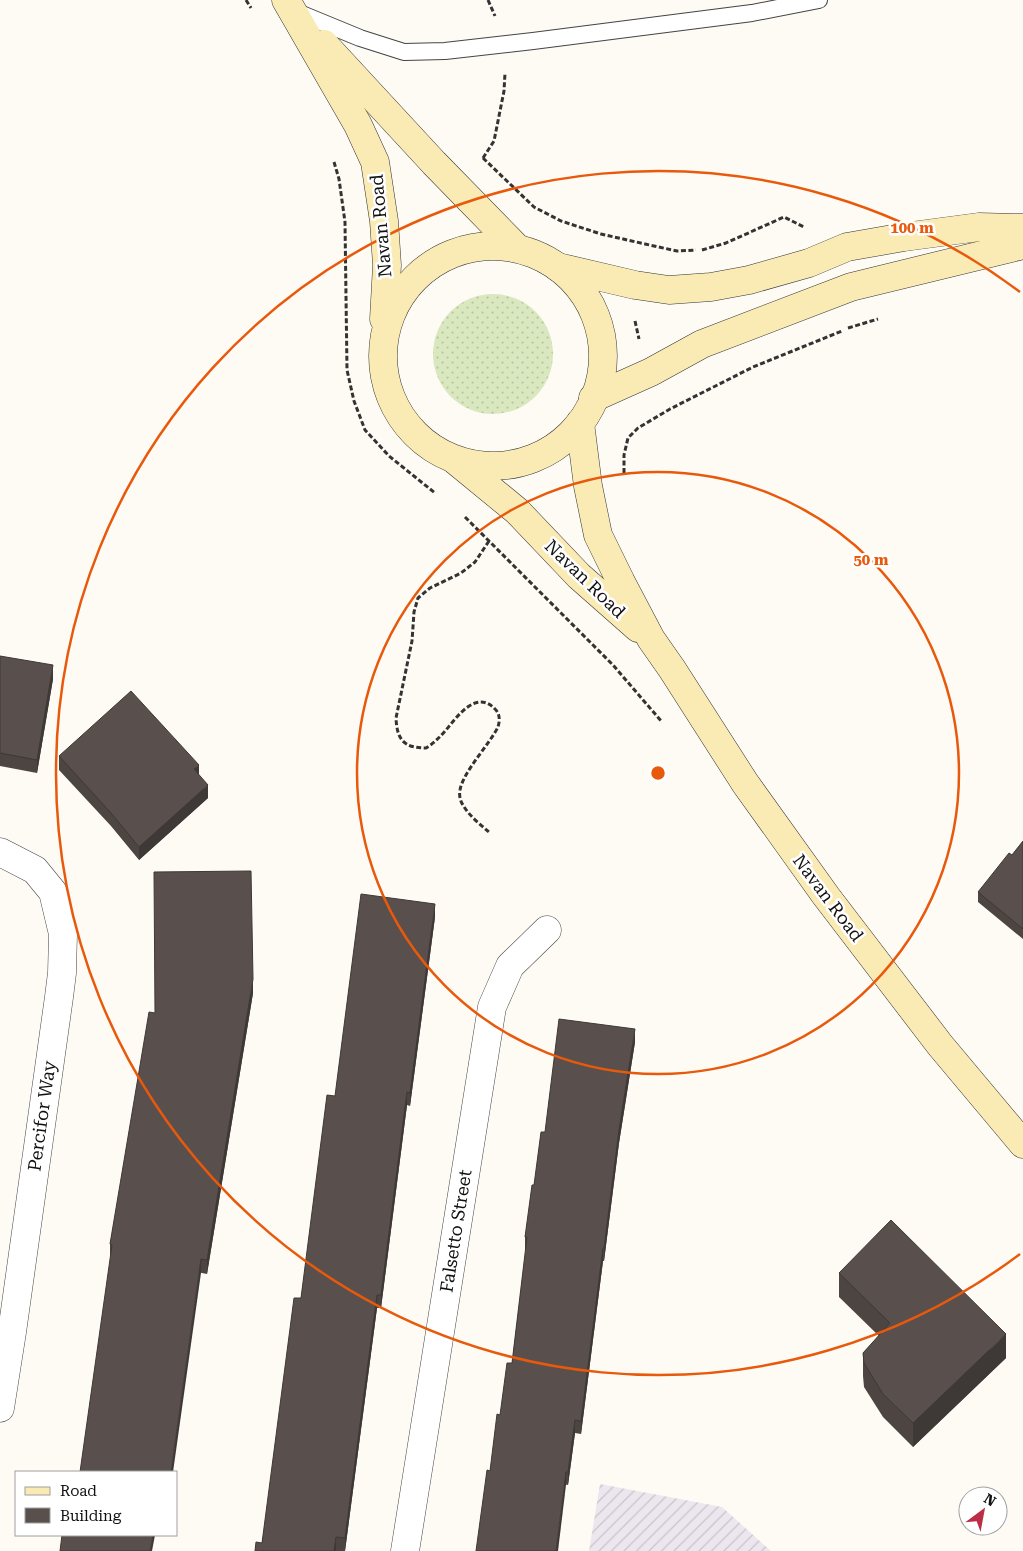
<svg xmlns="http://www.w3.org/2000/svg" width="1023" height="1551" font-family="'Roboto Serif',serif">
<style>
.industrial{fill:url(#industrial-furrows)}
.grass{fill:url(#grass-dots)}
.lines{fill:none;stroke-linecap:round;stroke-linejoin:round}
.lane-casing{stroke:#444;stroke-width:18}
.street-casing{stroke:#444;stroke-width:29}
.secondary-casing{stroke:#333;stroke-width:29}
.path{stroke:#333;stroke-width:3;stroke-dasharray:5 2.5;stroke-linecap:butt}
.lane{stroke:#fff;stroke-width:16}
.street{stroke:#fff;stroke-width:28}
.secondary{stroke:#faeab4;stroke-width:28}
.wall{fill:#4d4542}
.shaded-wall{fill:#3e3836}
.building{fill:#59504d;stroke:#3e3836}
.ring{fill:none;stroke:#e8590c;stroke-width:2.5}
.labels{text-anchor:middle;stroke-width:5;stroke-linejoin:round;paint-order:stroke}
.street-label{font-size:18px;fill:#111;stroke:#fff}
.centre{fill:#e8590c;stroke:#fff;stroke-width:2.5}
.ring-label{font-size:15px;text-anchor:middle;font-weight:bold;fill:#e8590c;stroke:#fff;stroke-width:5;stroke-linejoin:round;paint-order:stroke}
</style>
<defs>
<pattern id="industrial-furrows" width="10" height="10" patternUnits="userSpaceOnUse" patternTransform="scale(1.25)"><rect width="10" height="10" fill="#ece6ee"/><path d="M-1 1l2-2M0 10L10 0M9 11l2-2" fill="none" stroke="#c9c4cb"/></pattern>
<pattern id="grass-dots" width="8" height="8" patternUnits="userSpaceOnUse" patternTransform="scale(1.25)"><rect width="8" height="8" fill="#dae8bf"/><path d="M2 2h.1M6 6h.1" fill="none" stroke="#bac6a3" stroke-width="1.8" stroke-linecap="round"/></pattern>
</defs>
<rect width="100%" height="100%" fill="#fefbf5"/>
<path class="industrial" d="M 600,1484 L 722,1507 L 771,1551 L 589,1551 Z"/>
<circle class="grass" cx="493" cy="354" r="60"/>
<g class="lines">
<defs>
<path id="lane" d="M 292,10 L 360,38 L 404,52 L 445,51 L 533,41 L 752,13 L 819,0"/>
<g id="street">
<path d="M 0,852 L 35,870 L 53,892 L 63,934 L 62,973 L 59,997 L 12,1332 L 0,1408"/>
<path d="M 405,1551 L 492,1007 L 510,966 L 547,930"/>
</g>
<g id="secondary">
<path d="M 286,0 L 358,125 L 375,162 L 384,221 L 387,265 L 384,319"/>
<path d="M 324,44 L 434,163 L 517,248"/>
<circle cx="493" cy="356" r="110"/>
<path d="M 558,267 L 635,285 L 669,290 L 711,287 L 749,280 L 809,263 L 847,247 L 904,237 L 979,227 L 1023,228"/>
<path d="M 593,398 L 651,372 L 702,344 L 851,287 L 1023,245"/>
<path d="M 580,423 L 588,486 L 598,535 L 621,582 L 651,639 L 672,669 L 745,783 L 826,896 L 940,1045 L 1023,1144"/>
<path d="M 456,461 L 517,511 L 579,576 L 638,628"/>
</g>
</defs>
<use href="#lane" class="lane-casing"/>
<use href="#street" class="street-casing"/>
<use href="#secondary" class="secondary-casing"/>
<g class="path">
<path d="M 246,0 L 251,8"/>
<path d="M 488,0 L 495,16"/>
<path d="M 483,158 L 534,207 L 561,221 L 601,234 L 645,244 L 677,251 L 696,250"/>
<path d="M 483,158 L 494,141 L 504,91 L 505,73"/>
<path d="M 334,162 L 339,179 L 345,222 L 347,370 L 354,401 L 365,430 L 389,456 L 435,493"/>
<path d="M 702,250 L 726,243 L 784,217 L 804,227"/>
<path d="M 635,321 L 639,339"/>
<path d="M 848,328 L 878,319"/>
<path d="M 624,473 L 624,455 L 628,438 L 638,428 L 670,409 L 753,367 L 842,331"/>
<path d="M 465,517 L 613,665 L 662,722"/>
<path d="M 489,541 L 475,562 L 461,573 L 430,588 L 418,598 L 414,612 L 412,641 L 396,718 C 397,739 403,748 426,748 C 434,743 440,737 446,730 C 457,717 476,689 495,709 C 500,714 500,720 498,727 C 489,745 463,772 460,790 C 459,795 460,801 463,805 C 469,816 481,825 490,833"/>
</g>
<use href="#lane" class="lane"/>
<use href="#street" class="street"/>
<use href="#secondary" class="secondary"/>
</g>
<g class="wall">
<path d="M 0,656 L 53,679 L 37,773 L 0,766 Z"/>
<path d="M 59,756 L 199,775 L 208,798 L 139,860 L 111,826 L 59,770 Z"/>
<path d="M 1023,841 L 1023,939 L 978,902 L 978,892 L 1012,855 Z"/>
<path d="M 435,917 L 410,1106 L 407,1105 L 381,1308 L 377,1308 L 345,1551 L 255,1551 L 262,1543 L 301,1298 L 335,1096 Z"/>
<path d="M 253,993 L 207,1274 L 110,1255 L 110,1244 L 155,1013 Z"/>
<path d="M 635,1042 L 619,1143 L 604,1261 L 603,1261 L 581,1434 L 575,1433 L 568,1485 L 490,1471 L 500,1415 L 512,1363 L 526,1250 L 525,1250 L 525,1237 L 534,1185 L 545,1132 Z"/>
<path d="M 839,1273 L 1006,1358 L 913,1447 L 883,1417 L 864,1387 L 863,1376 L 863,1353 L 879,1336 L 839,1297 Z"/>
</g>
<g class="shaded-wall">
<path d="M 53,665 L 53,679 L 37,773 L 37,760 Z"/>
<path d="M 199,765 L 199,778 L 194,769 Z"/>
<path d="M 208,785 L 208,798 L 139,860 L 139,847 Z"/>
<path d="M 435,904 L 435,917 L 410,1106 L 410,1093 Z"/>
<path d="M 253,979 L 253,993 L 207,1274 L 207,1260 Z"/>
<path d="M 635,1029 L 635,1042 L 619,1143 L 604,1261 L 604,1248 L 619,1130 Z"/>
<path d="M 407,1092 L 407,1105 L 381,1308 L 381,1295 Z"/>
<path d="M 603,1248 L 603,1261 L 581,1434 L 581,1421 Z"/>
<path d="M 201,1259 L 201,1273 L 173,1472 L 171,1472 Z"/>
<path d="M 377,1295 L 377,1308 L 345,1551 L 345,1538 Z"/>
<path d="M 1006,1334 L 1006,1358 L 913,1447 L 913,1423 Z"/>
<path d="M 575,1420 L 575,1433 L 568,1485 L 568,1472 Z"/>
<path d="M 566,1472 L 566,1485 L 558,1551 L 556,1551 Z"/>
<path d="M 153,1535 L 155,1535 L 152,1551 L 150,1551 Z"/>
<path d="M 336,1537 L 336,1551 L 334,1551 Z"/>
</g>
<g class="building">
<path d="M 0,656 L 53,665 L 37,760 L 0,753 Z"/>
<path d="M 131,691 L 199,765 L 194,769 L 208,785 L 139,847 L 111,813 L 59,756 Z"/>
<path d="M 1023,841 L 1023,929 L 978,892 L 1009,853 L 1012,855 Z"/>
<path d="M 251,871 L 253,979 L 207,1260 L 201,1259 L 171,1472 L 80,1472 L 112,1245 L 110,1244 L 149,1012 L 155,1013 L 154,872 Z"/>
<path d="M 361,894 L 435,904 L 410,1093 L 407,1092 L 381,1295 L 377,1295 L 345,1538 L 336,1537 L 334,1551 L 255,1551 L 256,1542 L 262,1543 L 294,1298 L 301,1298 L 327,1095 L 335,1096 Z"/>
<path d="M 559,1019 L 635,1029 L 619,1130 L 604,1248 L 603,1248 L 581,1421 L 575,1420 L 568,1472 L 566,1472 L 556,1551 L 476,1551 L 487,1470 L 490,1471 L 497,1414 L 500,1415 L 507,1363 L 512,1363 L 527,1237 L 525,1237 L 532,1185 L 534,1185 L 541,1132 L 545,1132 Z"/>
<path d="M 891,1220 L 1006,1334 L 913,1423 L 883,1394 L 864,1363 L 863,1353 L 890,1323 L 839,1273 Z"/>
<path d="M 62,1535 L 153,1535 L 150,1551 L 60,1551 Z"/>
</g>
<g class="ring">
<circle cx="658" cy="773" r="301"/>
<path d="M1020 1254A602 602 0 1 1 1020 292"/>
</g>
<g class="labels">
<g class="street-label">
<text transform="translate(381 226) rotate(-95)" y="6">Navan Road</text>
<text transform="translate(585 579) rotate(44)" y="6">Navan Road</text>
<text transform="translate(828 898) rotate(53)" y="6">Navan Road</text>
<text transform="translate(42 1116) rotate(-82)" y="6">Percifor Way</text>
<text transform="translate(456 1231) rotate(-81)" y="6">Falsetto Street</text>
</g>
</g>
<circle cx="658" cy="773" r="8" class="centre"/>
<g class="ring-label">
<text x="912" y="233">100 m</text>
<text x="871" y="565">50 m</text>
</g>
<rect x="15" y="1471" width="162" height="65" fill="#ffffff" stroke="#a0a0a0"/>
<rect x="25" y="1487" width="25" height="8" fill="#faeab4" stroke="#a0a0a0"/>
<text x="60" y="1496" font-size="15" fill="#111111">Road</text>
<rect x="25" y="1508" width="25" height="15" fill="#59504d" stroke="#a0a0a0"/>
<text x="60" y="1521" font-size="15" fill="#111111">Building</text>
<g transform="translate(983 1511) rotate(32)"><circle r="24" fill="#ffffff" stroke="#a0a0a0"/>
<path d="M0-4L9 19L0 12L-9 19Z" fill="#ba2f47"/>
<text y="-8" font-size="14" font-weight="bold" text-anchor="middle" fill="#111111">N</text>
</g>
</svg>
